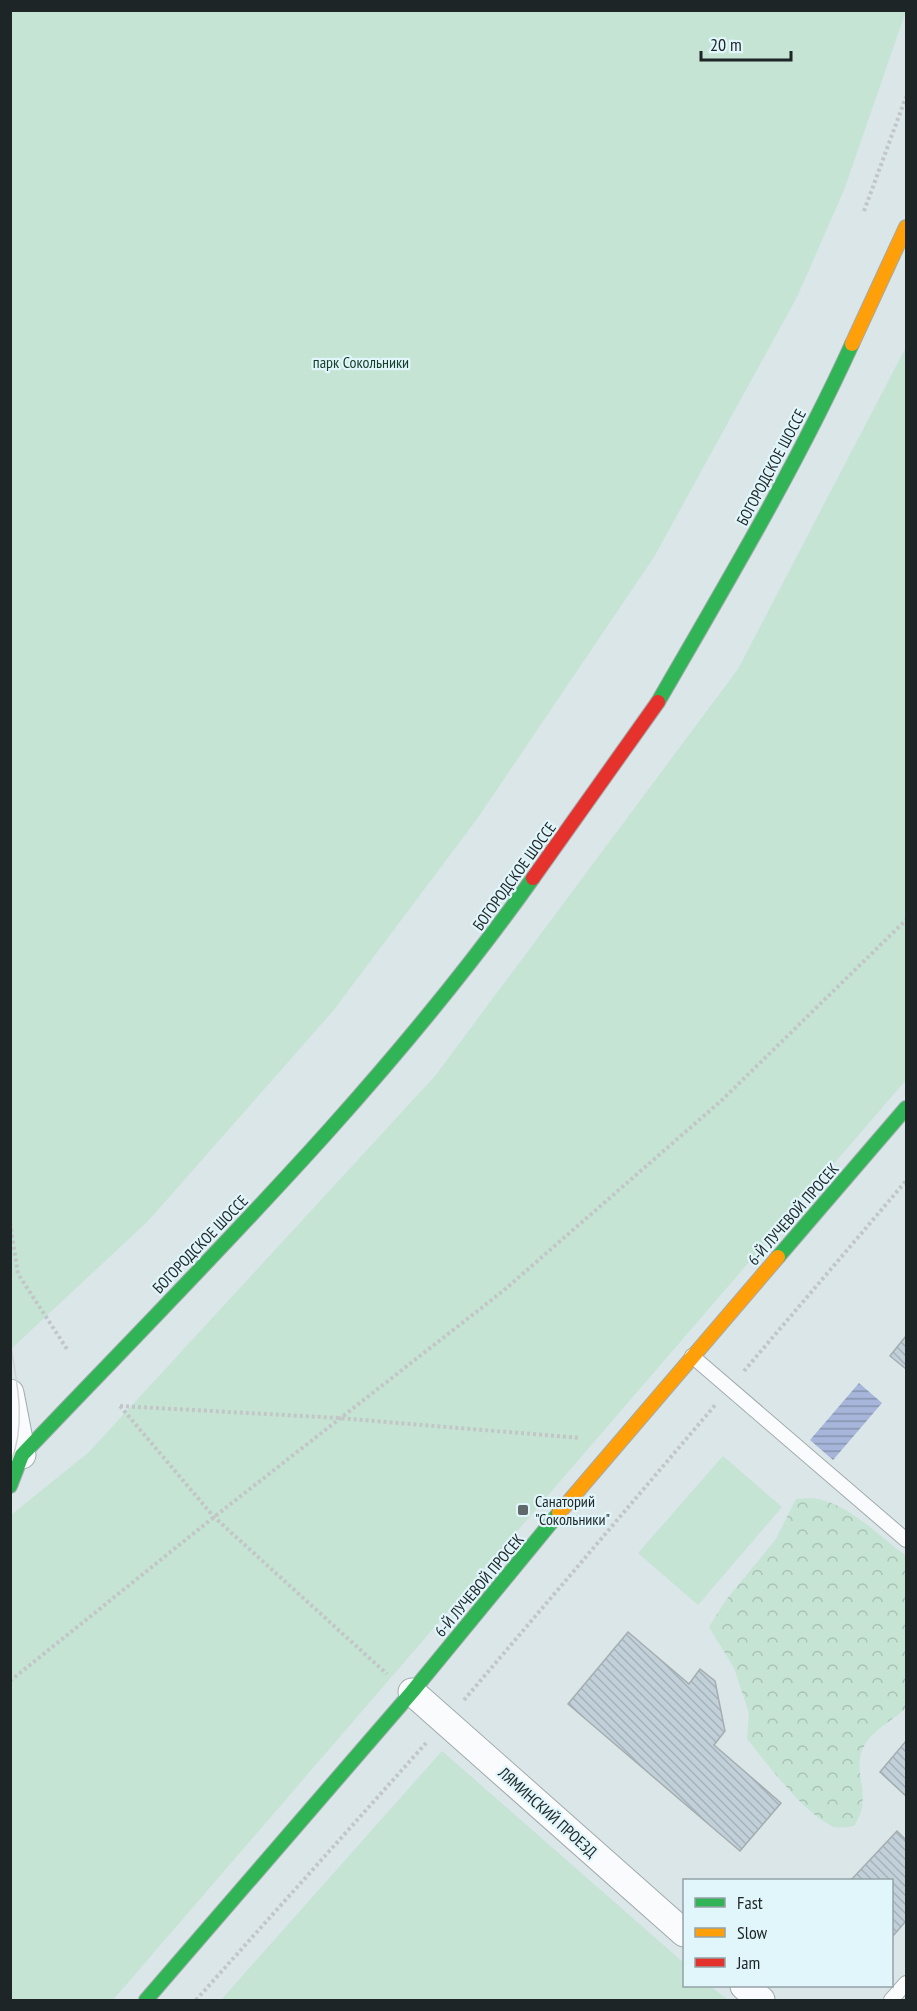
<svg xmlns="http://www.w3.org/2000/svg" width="917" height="2011" font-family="'PT Sans Narrow',sans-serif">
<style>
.forest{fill:url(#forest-crowns)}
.park{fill:#c5e4d4}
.water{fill:url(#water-rules)}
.building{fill:url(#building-back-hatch);stroke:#a5adb0;stroke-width:1.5}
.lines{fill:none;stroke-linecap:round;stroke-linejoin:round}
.lane-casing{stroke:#a2abad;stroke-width:16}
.street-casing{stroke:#a2abad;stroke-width:29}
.fast-casing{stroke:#a2abad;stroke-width:16}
.slow-casing{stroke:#a2abad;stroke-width:16}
.jam-casing{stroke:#a2abad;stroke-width:16}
.path{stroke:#c2c6c7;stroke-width:4;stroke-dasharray:3 3;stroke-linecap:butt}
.lane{stroke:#f9fbfc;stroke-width:14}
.street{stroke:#f9fbfc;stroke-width:27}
.fast{stroke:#30b455;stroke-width:14}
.slow{stroke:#ff9f0a;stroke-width:14}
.jam{stroke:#e5322d;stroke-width:14}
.tram{stroke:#d1d4d4;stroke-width:1.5}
.poi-dot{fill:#5f696a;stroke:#e1f6fb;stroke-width:2}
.labels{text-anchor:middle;stroke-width:4.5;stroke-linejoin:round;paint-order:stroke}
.park-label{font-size:16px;fill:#144029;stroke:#e1f6fb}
.street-label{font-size:16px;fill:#1d2526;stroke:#e1f6fb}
.poi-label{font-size:16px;fill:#1d2526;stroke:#e1f6fb;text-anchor:start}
</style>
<defs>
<pattern id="forest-crowns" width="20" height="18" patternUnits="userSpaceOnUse" patternTransform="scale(1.5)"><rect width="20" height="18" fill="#c5e4d4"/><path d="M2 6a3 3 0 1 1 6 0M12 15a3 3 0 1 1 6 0" fill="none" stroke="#a9c3b6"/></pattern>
<pattern id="water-rules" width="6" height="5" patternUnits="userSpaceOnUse" patternTransform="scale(1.5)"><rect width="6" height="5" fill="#a6b5d9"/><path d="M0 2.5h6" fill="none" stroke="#8793b0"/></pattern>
<pattern id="building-back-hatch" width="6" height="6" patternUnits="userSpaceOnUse" patternTransform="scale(1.5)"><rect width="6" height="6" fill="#c1d0d9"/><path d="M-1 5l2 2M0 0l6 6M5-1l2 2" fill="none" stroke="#a5b2ba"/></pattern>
</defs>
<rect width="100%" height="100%" fill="#dae6e8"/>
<path class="forest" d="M 812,1498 C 847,1502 879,1536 906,1556 L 906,1708 C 895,1719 876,1728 867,1741 C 847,1771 876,1793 854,1826 C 848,1827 841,1828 835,1827 C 806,1817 767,1763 747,1739 L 749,1713 L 734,1668 L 709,1627 L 726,1600 L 776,1539 L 796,1499 Z"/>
<g class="park">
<path d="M 11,10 L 906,11 L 844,190 L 797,297 L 654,557 L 477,819 L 333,1011 L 148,1221 L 11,1349 Z"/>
<path d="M 906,347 L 906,1080 L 113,2000 L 11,2000 L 11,1515 L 89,1452 L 435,1076 L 738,669 Z"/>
<path d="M 723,1456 L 782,1507 L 698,1605 L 638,1553 Z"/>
<path d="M 442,1751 L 684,1963 L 684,1986 L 710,1986 L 728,2000 L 221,2000 Z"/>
</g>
<path class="water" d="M 859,1383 L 882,1403 L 833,1460 L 810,1440 Z"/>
<g class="building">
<path d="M 906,1336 L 906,1369 L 890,1356 Z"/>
<path d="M 628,1632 L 689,1684 L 700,1669 L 715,1681 L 725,1731 L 714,1745 L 781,1803 L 740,1851 L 568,1704 Z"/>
<path d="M 906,1741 L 906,1796 L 880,1772 Z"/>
<path d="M 897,1831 L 906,1840 L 906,1921 L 892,1937 L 892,1880 L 851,1880 Z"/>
</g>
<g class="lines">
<defs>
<g id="lane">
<path d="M 692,1356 L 906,1540"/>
<path d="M 891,2000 L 906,1983"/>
</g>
<g id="street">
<path d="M 10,1393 L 22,1455"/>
<path d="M 412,1692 L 684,1933"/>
<path d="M 744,1986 L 761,2000"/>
</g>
<g id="fast">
<path d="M 658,702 C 726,584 796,467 852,344"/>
<path d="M 778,1257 L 906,1108"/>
<path d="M 10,1486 L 22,1455 C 199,1269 384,1088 533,878"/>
<path d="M 146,2000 L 412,1692 L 559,1513"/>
</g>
<g id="slow">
<path d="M 852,344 L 906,227"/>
<path d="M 559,1513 L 778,1257"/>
</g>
<path id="jam" d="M 533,878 L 658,702"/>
</defs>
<use href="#lane" class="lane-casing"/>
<use href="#street" class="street-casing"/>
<use href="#fast" class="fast-casing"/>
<use href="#slow" class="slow-casing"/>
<use href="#jam" class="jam-casing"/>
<g class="path">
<path d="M 864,211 L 906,97"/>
<path d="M 10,1223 L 18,1274 L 67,1349"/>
<path d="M 744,1371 L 906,1181"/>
<path d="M 120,1406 L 339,1418 L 580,1438"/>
<path d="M 120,1406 L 214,1517 L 387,1674"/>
<path d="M 10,1681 L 214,1517 L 503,1291 L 722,1100 L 906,920"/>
<path d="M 464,1700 L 716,1404"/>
<path d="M 196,2000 L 427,1742"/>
</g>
<use href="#lane" class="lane"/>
<use href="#street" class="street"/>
<use href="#fast" class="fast"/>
<use href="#slow" class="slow"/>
<use href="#jam" class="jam"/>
<path class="tram" d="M 10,1342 C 17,1382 27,1425 10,1464"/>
</g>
<rect class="poi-dot" x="517" y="1504" width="12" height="12" rx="3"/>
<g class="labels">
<g class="park-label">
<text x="361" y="368">парк Сокольники</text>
</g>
<g class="street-label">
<text transform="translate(771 467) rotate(-62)" y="6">БОГОРОДСКОЕ ШОССЕ</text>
<text transform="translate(514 876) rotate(-54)" y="6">БОГОРОДСКОЕ ШОССЕ</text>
<text transform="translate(793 1214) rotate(-49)" y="6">6-Й ЛУЧЕВОЙ ПРОСЕК</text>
<text transform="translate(200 1244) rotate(-46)" y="6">БОГОРОДСКОЕ ШОССЕ</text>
<text transform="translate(479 1585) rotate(-50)" y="6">6-Й ЛУЧЕВОЙ ПРОСЕК</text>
<text transform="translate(548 1812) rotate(42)" y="6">ЛЯМИНСКИЙ ПРОЕЗД</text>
</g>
<g class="poi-label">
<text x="535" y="1507">Санаторий<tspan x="535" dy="18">"Сокольники"</tspan></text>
</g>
</g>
<rect width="917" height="2011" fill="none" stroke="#1d2526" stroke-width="24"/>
<rect x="683" y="1879" width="210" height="108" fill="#e1f6fb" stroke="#93a2a6" stroke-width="1.5"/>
<rect x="695" y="1898" width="30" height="9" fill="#30b455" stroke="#93a2a6" stroke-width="1.5"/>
<text x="737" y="1909" font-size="18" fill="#1d2526">Fast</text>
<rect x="695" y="1928" width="30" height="9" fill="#ff9f0a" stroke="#93a2a6" stroke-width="1.5"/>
<text x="737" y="1939" font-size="18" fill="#1d2526">Slow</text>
<rect x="695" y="1958" width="30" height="9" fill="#e5322d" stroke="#93a2a6" stroke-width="1.5"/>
<text x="737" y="1969" font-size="18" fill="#1d2526">Jam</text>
<path d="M701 51v9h90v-9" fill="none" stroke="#1d2526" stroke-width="3"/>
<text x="710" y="51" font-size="18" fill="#1d2526" stroke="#e1f6fb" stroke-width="4.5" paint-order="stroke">20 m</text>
</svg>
